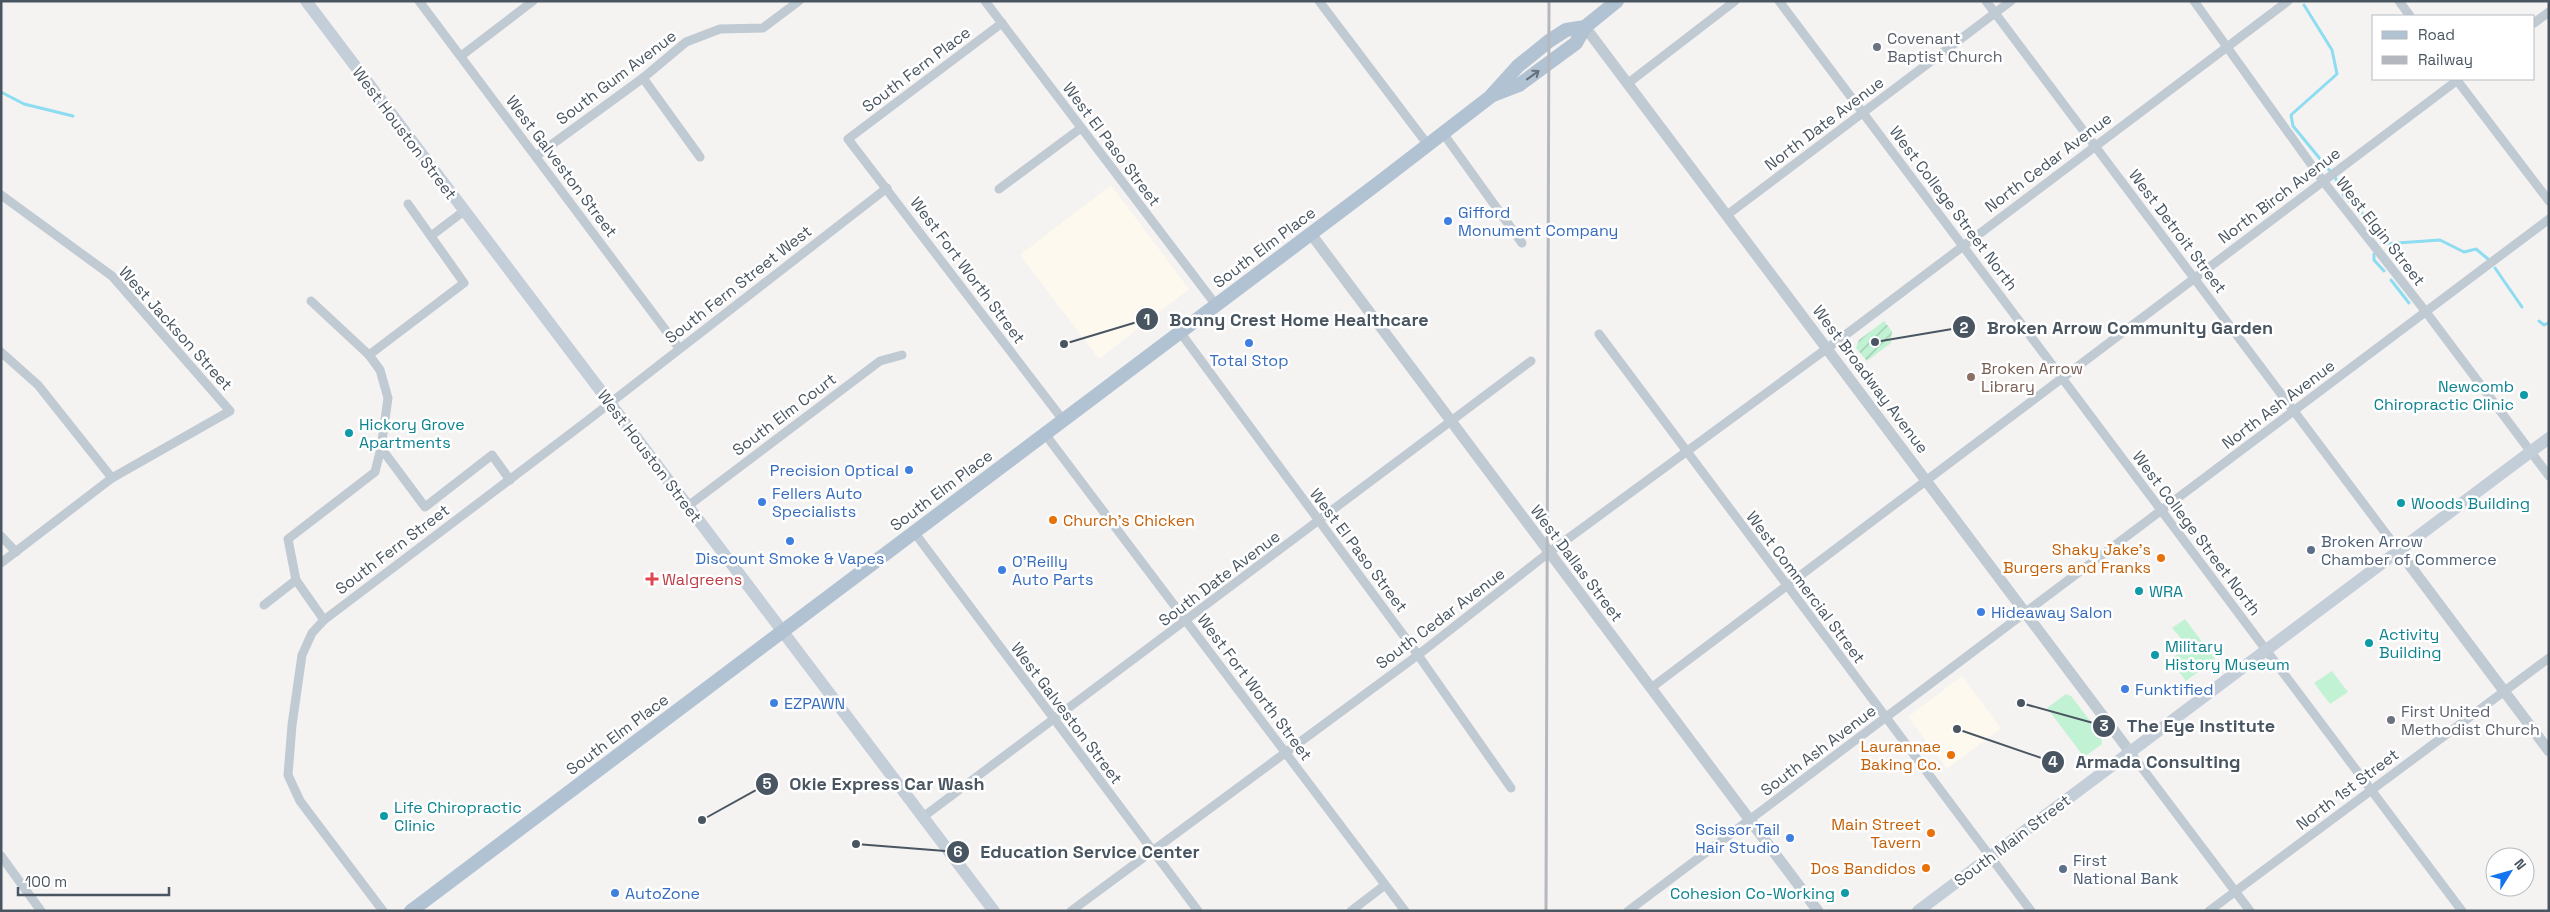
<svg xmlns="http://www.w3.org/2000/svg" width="2550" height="912" font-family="'Space Grotesk',sans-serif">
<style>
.commercial{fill:#fdf9ee}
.park{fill:#c1f2d3}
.garden{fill:url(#garden-furrows)}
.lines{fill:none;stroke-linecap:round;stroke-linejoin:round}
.stream{stroke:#8cddf1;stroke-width:3}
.minor{stroke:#c0cad2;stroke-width:9}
.tertiary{stroke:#c0cad2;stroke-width:11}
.secondary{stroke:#c3ced9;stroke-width:12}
.primary{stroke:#b1c2d2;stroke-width:14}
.rail{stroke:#b4b7bd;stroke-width:3}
.oneway{stroke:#63717d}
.worship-dot{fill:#6b7280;stroke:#fff;stroke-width:2}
.shop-dot{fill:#3f7fe0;stroke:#fff;stroke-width:2}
.education-dot{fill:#8d6e63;stroke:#fff;stroke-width:2}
.culture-dot{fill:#0f9aa8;stroke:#fff;stroke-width:2}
.food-dot{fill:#e8710a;stroke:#fff;stroke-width:2}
.service-dot{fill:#5c6f8a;stroke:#fff;stroke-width:2}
.health-dot{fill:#e0444e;stroke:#fff;stroke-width:2}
.labels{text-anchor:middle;stroke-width:5;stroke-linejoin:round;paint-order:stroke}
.worship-label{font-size:16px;fill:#5b616d;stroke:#fff;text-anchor:start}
.street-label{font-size:16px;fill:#495661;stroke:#fff}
.shop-label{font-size:16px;fill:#366cbe;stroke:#fff;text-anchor:start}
.education-label{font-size:16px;fill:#785e54;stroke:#fff;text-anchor:start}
.culture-label{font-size:16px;fill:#0d838f;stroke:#fff;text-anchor:start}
.food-label{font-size:16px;fill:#c56008;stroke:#fff;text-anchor:end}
.service-label{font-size:16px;fill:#4e5e75;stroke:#fff;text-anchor:start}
.health-label{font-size:16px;fill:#be3a42;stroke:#fff;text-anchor:start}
.leader{fill:none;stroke:#495661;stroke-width:2}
.callout-dot{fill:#495661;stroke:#fff;stroke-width:2}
.mark-label{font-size:15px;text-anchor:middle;font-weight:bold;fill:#fff}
.callout-label{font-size:18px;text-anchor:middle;font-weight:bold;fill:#495661;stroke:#fff;stroke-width:5;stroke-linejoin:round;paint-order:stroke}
</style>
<defs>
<pattern id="garden-furrows" width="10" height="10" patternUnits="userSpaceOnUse" patternTransform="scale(1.25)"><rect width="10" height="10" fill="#c1f2d3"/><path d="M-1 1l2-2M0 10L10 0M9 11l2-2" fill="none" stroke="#9fc7af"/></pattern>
</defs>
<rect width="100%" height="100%" fill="#f5f2f2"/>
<g class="commercial">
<path d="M 1111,185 L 1189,289 L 1099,359 L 1020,255 Z"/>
<path d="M 1962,676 L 2001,728 L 1947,769 L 1908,717 Z"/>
</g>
<g class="park">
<path d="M 2185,619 L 2215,659 L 2186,681 L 2170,660 L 2188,646 L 2172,628 Z"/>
<path d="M 2332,671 L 2348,692 L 2330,704 L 2314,683 Z"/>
<path d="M 2066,694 L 2071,696 L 2101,735 L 2102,744 L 2084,757 L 2047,708 Z"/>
</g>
<path class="garden" d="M 1884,321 L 1892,331 L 1891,343 L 1867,361 L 1856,348 L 1859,340 Z"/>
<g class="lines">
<g class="stream">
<path d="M 2304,5 L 2332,50 L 2337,74 L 2291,115 L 2293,126 L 2335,177 L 2344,196 L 2365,216 L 2383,244 L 2440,240 L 2464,252 L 2476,249 L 2488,259"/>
<path d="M 1,92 L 24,104 L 73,116"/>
<path d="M 2374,254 L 2374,260 L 2384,271"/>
<path d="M 2495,268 L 2522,307"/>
<path d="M 2391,280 L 2409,303"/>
<path d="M 2539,321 L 2544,325 L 2548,323"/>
</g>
<g class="minor">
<path d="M 419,1 L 679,348"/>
<path d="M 985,1 L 1216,305"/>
<path d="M 1319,1 L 1428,145"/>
<path d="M 1779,1 L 2462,911"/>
<path d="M 1986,1 L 2399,551"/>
<path d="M 2194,1 L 2323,181 L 2426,312 L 2549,476"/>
<path d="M 2399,1 L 2410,16"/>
<path d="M 1002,23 L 848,139 L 1063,420"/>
<path d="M 2534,23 L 2549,12"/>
<path d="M 461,56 L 533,1"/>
<path d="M 643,78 L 700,157"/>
<path d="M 2456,79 L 2549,201"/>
<path d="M 1627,84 L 1735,1"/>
<path d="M 1443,133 L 1522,243"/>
<path d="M 536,156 L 643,78 L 686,42 L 720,29 L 763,28 L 799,1"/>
<path d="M 999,189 L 1081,128"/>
<path d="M 1,195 L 112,276 L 230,411 L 112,478 L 1,563"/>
<path d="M 1727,215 L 2011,1"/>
<path d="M 431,236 L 464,211"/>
<path d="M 311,301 L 369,355 L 464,283 L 408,204"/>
<path d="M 1180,332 L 1418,655 L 1511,788"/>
<path d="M 1599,334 L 2031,911"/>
<path d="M 1,352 L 38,385 L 112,478"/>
<path d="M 1045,434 L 1405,911"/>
<path d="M 381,448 L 425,507 L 492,455 L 510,480"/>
<path d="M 688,506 L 880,361 L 902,355"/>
<path d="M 914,532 L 1198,911"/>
<path d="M 1,536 L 16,552"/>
<path d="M 264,605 L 296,580"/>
<path d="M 324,620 L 296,580 L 288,539 L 375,472 L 381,448 L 388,398 L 380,370 L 369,355"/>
<path d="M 1651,688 L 2459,79"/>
<path d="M 2130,752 L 2250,911"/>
<path d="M 923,817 L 1531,361"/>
<path d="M 1,856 L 41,911"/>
<path d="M 383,911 L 300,801 L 288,775 L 292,725 L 302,655 L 312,633 L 324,620 L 587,421 L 887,188"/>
<path d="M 1071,911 L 1418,655 L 1547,554 L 1844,336 L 2288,1"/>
<path d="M 1351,911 L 1385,885"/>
<path d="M 1628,911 L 2549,219"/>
<path d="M 2209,911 L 2549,658"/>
</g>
<g class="tertiary">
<path d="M 1585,27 L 2130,752"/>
<path d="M 1311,234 L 1818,911"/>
<path d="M 2399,551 L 2549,751"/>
</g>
<g class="secondary">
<path d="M 306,1 L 994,911"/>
<path d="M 1918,911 L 2549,438"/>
</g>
<g class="primary">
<path d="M 1493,95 L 1519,85 L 1576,43 L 1585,27 L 1617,1"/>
<path d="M 411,911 L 1377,184 L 1490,97 L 1518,66 L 1549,41 L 1566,30 L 1585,27"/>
</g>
<path class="rail" d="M 1546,911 L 1549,1"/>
</g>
<defs><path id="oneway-shaft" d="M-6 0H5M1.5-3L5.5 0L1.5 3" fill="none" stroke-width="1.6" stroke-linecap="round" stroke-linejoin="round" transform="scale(1.25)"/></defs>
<use class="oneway" href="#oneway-shaft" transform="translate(1533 75) rotate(-36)"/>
<g class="worship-dot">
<circle cx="1877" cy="47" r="5"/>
<circle cx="2391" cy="720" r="5"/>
</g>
<g class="shop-dot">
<circle cx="1448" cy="221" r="5"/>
<circle cx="1249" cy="343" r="5"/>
<circle cx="909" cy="470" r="5"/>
<circle cx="762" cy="502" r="5"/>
<circle cx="790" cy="541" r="5"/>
<circle cx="1002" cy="570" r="5"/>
<circle cx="1981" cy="612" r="5"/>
<circle cx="2125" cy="689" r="5"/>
<circle cx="774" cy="703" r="5"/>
<circle cx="1790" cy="838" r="5"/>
<circle cx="615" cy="893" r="5"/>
</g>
<circle class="education-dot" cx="1971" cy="377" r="5"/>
<g class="culture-dot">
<circle cx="2524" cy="395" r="5"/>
<circle cx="349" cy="433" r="5"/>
<circle cx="2401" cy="503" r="5"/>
<circle cx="2139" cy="591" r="5"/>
<circle cx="2369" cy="643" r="5"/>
<circle cx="2155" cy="655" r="5"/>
<circle cx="384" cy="816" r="5"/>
<circle cx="1845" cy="893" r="5"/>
</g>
<g class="food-dot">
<circle cx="1053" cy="520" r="5"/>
<circle cx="2161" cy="558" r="5"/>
<circle cx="1951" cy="755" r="5"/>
<circle cx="1931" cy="833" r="5"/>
<circle cx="1926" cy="868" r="5"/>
</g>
<g class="service-dot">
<circle cx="2311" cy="550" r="5"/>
<circle cx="2063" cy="869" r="5"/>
</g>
<path class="health-dot" d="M649.5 571.5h5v5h5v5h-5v5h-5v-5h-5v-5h5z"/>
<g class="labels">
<g class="worship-label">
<text x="1887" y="44">Covenant<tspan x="1887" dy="18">Baptist Church</tspan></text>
<text x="2401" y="717">First United<tspan x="2401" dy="18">Methodist Church</tspan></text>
</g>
<g class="street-label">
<text transform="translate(916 69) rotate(-37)" y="6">South Fern Place</text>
<text transform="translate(616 77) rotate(-37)" y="6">South Gum Avenue</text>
<text transform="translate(1824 123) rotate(-37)" y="6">North Date Avenue</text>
<text transform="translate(405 133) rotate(53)" y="6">West Houston Street</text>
<text transform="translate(1112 144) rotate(53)" y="6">West El Paso Street</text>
<text transform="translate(2048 162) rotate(-37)" y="6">North Cedar Avenue</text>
<text transform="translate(562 166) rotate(53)" y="6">West Galveston Street</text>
<text transform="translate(2279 195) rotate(-37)" y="6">North Birch Avenue</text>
<text transform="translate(1954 208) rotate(53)" y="6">West College Street North</text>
<text transform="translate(2178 231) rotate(53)" y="6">West Detroit Street</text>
<text transform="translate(2381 231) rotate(52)" y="6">West Elgin Street</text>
<text transform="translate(1264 247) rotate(-37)" y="6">South Elm Place</text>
<text transform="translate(968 270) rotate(53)" y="6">West Fort Worth Street</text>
<text transform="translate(738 284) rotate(-38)" y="6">South Fern Street West</text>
<text transform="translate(176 328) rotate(48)" y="6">West Jackson Street</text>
<text transform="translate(1871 379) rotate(53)" y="6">West Broadway Avenue</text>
<text transform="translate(2278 404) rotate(-37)" y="6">North Ash Avenue</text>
<text transform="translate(784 414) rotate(-37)" y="6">South Elm Court</text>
<text transform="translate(650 456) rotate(53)" y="6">West Houston Street</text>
<text transform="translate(941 490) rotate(-37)" y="6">South Elm Place</text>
<text transform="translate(2197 533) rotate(53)" y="6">West College Street North</text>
<text transform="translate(392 549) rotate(-37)" y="6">South Fern Street</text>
<text transform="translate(1359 550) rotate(53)" y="6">West El Paso Street</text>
<text transform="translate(1577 563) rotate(53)" y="6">West Dallas Street</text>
<text transform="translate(1219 578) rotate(-37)" y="6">South Date Avenue</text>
<text transform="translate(1806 587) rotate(53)" y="6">West Commercial Street</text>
<text transform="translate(1440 618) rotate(-37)" y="6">South Cedar Avenue</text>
<text transform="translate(1255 687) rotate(53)" y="6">West Fort Worth Street</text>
<text transform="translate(1067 713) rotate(53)" y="6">West Galveston Street</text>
<text transform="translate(617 734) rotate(-37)" y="6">South Elm Place</text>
<text transform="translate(1818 750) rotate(-37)" y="6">South Ash Avenue</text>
<text transform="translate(2347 789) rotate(-37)" y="6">North 1st Street</text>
<text transform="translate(2012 840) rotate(-37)" y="6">South Main Street</text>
</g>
<g class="shop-label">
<text x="1458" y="218">Gifford<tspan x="1458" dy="18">Monument Company</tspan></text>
<text x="1249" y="366" text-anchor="middle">Total Stop</text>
<text x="899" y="476" text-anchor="end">Precision Optical</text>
<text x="772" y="499">Fellers Auto<tspan x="772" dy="18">Specialists</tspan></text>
<text x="790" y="564" text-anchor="middle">Discount Smoke &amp; Vapes</text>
<text x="1012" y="567">O'Reilly<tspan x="1012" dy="18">Auto Parts</tspan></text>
<text x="1991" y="618">Hideaway Salon</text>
<text x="2135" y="695">Funktified</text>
<text x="784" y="709">EZPAWN</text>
<text x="1780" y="835" text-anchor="end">Scissor Tail<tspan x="1780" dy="18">Hair Studio</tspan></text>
<text x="625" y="899">AutoZone</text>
</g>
<g class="education-label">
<text x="1981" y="374">Broken Arrow<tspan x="1981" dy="18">Library</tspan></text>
</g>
<g class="culture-label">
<text x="2514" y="392" text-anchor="end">Newcomb<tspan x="2514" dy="18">Chiropractic Clinic</tspan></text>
<text x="359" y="430">Hickory Grove<tspan x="359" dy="18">Apartments</tspan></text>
<text x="2411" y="509">Woods Building</text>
<text x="2149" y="597">WRA</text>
<text x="2379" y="640">Activity<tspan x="2379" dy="18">Building</tspan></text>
<text x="2165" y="652">Military<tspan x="2165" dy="18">History Museum</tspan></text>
<text x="394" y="813">Life Chiropractic<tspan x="394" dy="18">Clinic</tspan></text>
<text x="1835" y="899" text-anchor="end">Cohesion Co-Working</text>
</g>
<g class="food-label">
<text x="1063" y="526" text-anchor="start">Church's Chicken</text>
<text x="2151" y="555">Shaky Jake's<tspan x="2151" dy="18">Burgers and Franks</tspan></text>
<text x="1941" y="752">Laurannae<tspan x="1941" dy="18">Baking Co.</tspan></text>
<text x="1921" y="830">Main Street<tspan x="1921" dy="18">Tavern</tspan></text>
<text x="1916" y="874">Dos Bandidos</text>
</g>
<g class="service-label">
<text x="2321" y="547">Broken Arrow<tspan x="2321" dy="18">Chamber of Commerce</tspan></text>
<text x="2073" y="866">First<tspan x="2073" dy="18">National Bank</tspan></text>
</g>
<g class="health-label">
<text x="662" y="585">Walgreens</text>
</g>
</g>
<path class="leader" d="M1064 344L1147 319M1875 342L1964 327M2021 703L2104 726M1957 729L2053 762M702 820L767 784M856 844L958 852"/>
<g class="callout-dot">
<circle cx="1064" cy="344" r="5"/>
<circle cx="1875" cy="342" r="5"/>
<circle cx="2021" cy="703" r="5"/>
<circle cx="1957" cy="729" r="5"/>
<circle cx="702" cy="820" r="5"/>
<circle cx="856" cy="844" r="5"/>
<circle cx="1147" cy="319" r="12"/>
<circle cx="1964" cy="327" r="12"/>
<circle cx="2104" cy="726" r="12"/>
<circle cx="2053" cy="762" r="12"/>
<circle cx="767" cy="784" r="12"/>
<circle cx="958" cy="852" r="12"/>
</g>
<g class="mark-label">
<text x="1147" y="325">1</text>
<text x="1964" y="333">2</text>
<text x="2104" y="731">3</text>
<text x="2053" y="767">4</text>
<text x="767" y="789">5</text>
<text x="958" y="857">6</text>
</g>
<g class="callout-label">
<text x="1299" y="326">Bonny Crest Home Healthcare</text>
<text x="2130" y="334">Broken Arrow Community Garden</text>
<text x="2201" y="732">The Eye Institute</text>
<text x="2158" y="768">Armada Consulting</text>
<text x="887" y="790">Okie Express Car Wash</text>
<text x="1090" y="858">Education Service Center</text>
</g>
<rect width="2550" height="912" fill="none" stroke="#495661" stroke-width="5"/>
<rect x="2372" y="15" width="162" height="65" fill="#ffffff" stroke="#b6bbc0"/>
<rect x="2382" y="31" width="25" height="8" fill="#b1c2d2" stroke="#b6bbc0"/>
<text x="2418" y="40" font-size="15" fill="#495661">Road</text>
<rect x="2382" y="56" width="25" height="8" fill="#b4b7bd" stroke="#b6bbc0"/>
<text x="2418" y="65" font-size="15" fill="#495661">Railway</text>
<g transform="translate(2510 872) rotate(53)"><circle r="24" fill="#ffffff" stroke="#b6bbc0"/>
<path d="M0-4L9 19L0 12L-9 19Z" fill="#1274ef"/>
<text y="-8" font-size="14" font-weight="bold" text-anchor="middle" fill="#495661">N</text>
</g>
<path d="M18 887v8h151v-8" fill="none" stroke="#495661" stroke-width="2.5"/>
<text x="25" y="887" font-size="15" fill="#495661" stroke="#ffffff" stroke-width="4" paint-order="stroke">100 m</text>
</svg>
